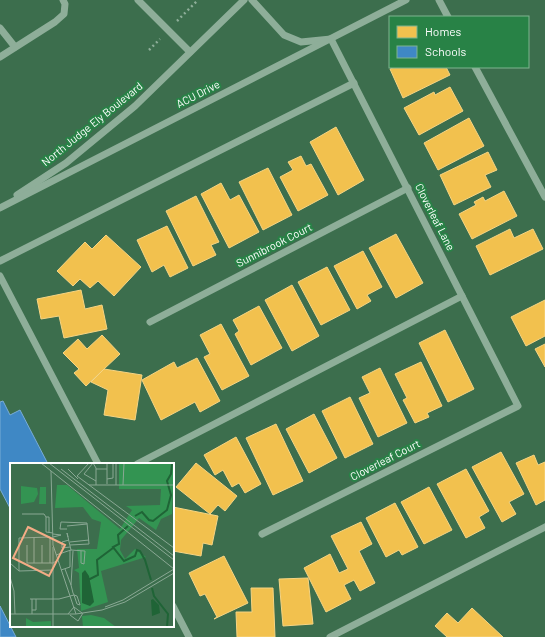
<svg xmlns="http://www.w3.org/2000/svg" width="545" height="637" font-family="Barlow,sans-serif">
<style>
.homes{fill:#f2c14e;stroke:#f6d483}
.schools{fill:#3f88c5;stroke:#79acd6}
.lines{fill:none;stroke-linecap:round;stroke-linejoin:round}
.path{stroke:#8eae99;stroke-width:2.5;stroke-dasharray:2 3;stroke-linecap:butt}
.minor{stroke:#8eae99;stroke-width:7}
.labels{text-anchor:middle;stroke-width:4;stroke-linejoin:round;paint-order:stroke}
.street-label{font-size:11px;fill:#fff;stroke:#288246}
.inset-river{fill:none;stroke:#1f6436;stroke-width:2}
.inset-road{fill:none;stroke:#8aa894;stroke-width:1}
.view{fill:#f4ac86;fill-opacity:0.15;stroke:#f4ac86;stroke-width:2}
.inset-edge{fill:none;stroke:#fff;stroke-width:2}
</style>
<rect width="100%" height="100%" fill="#3c6e4d"/>
<g class="homes">
<path d="M 395,67 L 446,67 L 450,75 L 403,98 L 390,69 Z"/>
<path d="M 450,87 L 463,111 L 419,135 L 404,108 L 434,92 L 435,95 Z"/>
<path d="M 469,118 L 484,146 L 438,170 L 424,143 Z"/>
<path d="M 336,127 L 364,180 L 338,195 L 310,142 Z"/>
<path d="M 488,152 L 497,170 L 485,175 L 491,187 L 454,205 L 440,175 Z"/>
<path d="M 301,156 L 306,166 L 311,164 L 328,195 L 298,211 L 280,177 L 293,170 L 288,162 Z"/>
<path d="M 268,168 L 292,215 L 263,230 L 239,182 Z"/>
<path d="M 221,183 L 230,200 L 239,195 L 259,232 L 229,248 L 201,194 Z"/>
<path d="M 504,191 L 517,216 L 472,239 L 459,214 L 476,205 L 474,202 L 483,197 L 485,201 Z"/>
<path d="M 196,196 L 219,242 L 211,245 L 216,255 L 193,266 L 166,211 Z"/>
<path d="M 167,226 L 188,268 L 170,277 L 164,265 L 152,272 L 137,240 Z"/>
<path d="M 510,229 L 514,238 L 533,229 L 543,249 L 490,275 L 476,246 Z"/>
<path d="M 396,234 L 423,283 L 396,298 L 369,248 Z"/>
<path d="M 106,235 L 141,267 L 114,296 L 98,281 L 90,288 L 80,279 L 73,286 L 57,271 L 85,242 L 92,249 Z"/>
<path d="M 363,251 L 382,287 L 367,295 L 371,301 L 357,309 L 334,266 Z"/>
<path d="M 327,267 L 350,310 L 321,325 L 298,282 Z"/>
<path d="M 292,285 L 319,336 L 292,351 L 265,300 Z"/>
<path d="M 81,290 L 85,309 L 102,305 L 107,329 L 64,338 L 59,316 L 41,319 L 37,299 Z"/>
<path d="M 545,300 L 545,336 L 526,346 L 511,317 Z"/>
<path d="M 259,306 L 282,348 L 251,365 L 235,334 L 239,331 L 233,320 Z"/>
<path d="M 221,324 L 249,376 L 222,390 L 204,357 L 210,354 L 200,335 Z"/>
<path d="M 445,330 L 474,389 L 448,402 L 419,343 Z"/>
<path d="M 102,335 L 120,354 L 86,386 L 74,373 L 79,369 L 63,353 L 78,339 L 87,349 Z"/>
<path d="M 545,344 L 545,367 L 535,349 Z"/>
<path d="M 197,358 L 220,401 L 200,412 L 195,402 L 161,420 L 142,380 L 174,362 L 177,368 Z"/>
<path d="M 421,362 L 442,406 L 427,413 L 429,417 L 415,423 L 403,400 L 407,398 L 395,374 Z"/>
<path d="M 380,368 L 407,423 L 378,437 L 359,398 L 370,393 L 362,377 Z"/>
<path d="M 104,369 L 142,375 L 135,420 L 104,415 L 108,390 L 91,382 Z"/>
<path d="M 350,397 L 373,444 L 345,458 L 322,411 Z"/>
<path d="M 314,414 L 337,458 L 309,473 L 286,429 Z"/>
<path d="M 276,424 L 303,481 L 273,495 L 246,438 Z"/>
<path d="M 236,437 L 261,484 L 245,493 L 239,483 L 232,487 L 223,470 L 215,475 L 204,455 Z"/>
<path d="M 501,452 L 524,494 L 509,502 L 516,514 L 502,522 L 472,467 Z"/>
<path d="M 534,455 L 538,465 L 545,462 L 545,500 L 536,505 L 516,463 Z"/>
<path d="M 196,463 L 237,496 L 225,511 L 218,505 L 210,514 L 176,487 Z"/>
<path d="M 466,469 L 489,511 L 479,517 L 485,528 L 466,538 L 437,484 Z"/>
<path d="M 429,487 L 452,530 L 424,544 L 401,502 Z"/>
<path d="M 395,503 L 418,547 L 402,555 L 399,550 L 386,557 L 366,518 Z"/>
<path d="M 173,507 L 218,516 L 212,545 L 203,543 L 201,556 L 173,551 Z"/>
<path d="M 361,522 L 372,544 L 359,551 L 375,583 L 360,591 L 354,580 L 344,585 L 351,599 L 326,612 L 304,568 L 330,554 L 339,573 L 348,569 L 331,536 Z"/>
<path d="M 224,556 L 248,603 L 214,619 L 217,617 L 205,594 L 200,596 L 189,573 Z"/>
<path d="M 308,578 L 313,624 L 283,626 L 279,579 Z"/>
<path d="M 251,588 L 273,588 L 275,637 L 237,637 L 236,612 L 252,612 Z"/>
<path d="M 472,608 L 503,637 L 447,637 L 435,626 L 447,613 L 458,623 Z"/>
</g>
<g class="schools">
<path d="M 3,401 L 10,415 L 20,410 L 48,464 L 11,464 L 11,510 L 0,489 L 0,402 Z"/>
<path d="M 0,606 L 16,637 L 0,637 Z"/>
</g>
<g class="lines">
<g class="path">
<path d="M 177,21 L 198,0"/>
<path d="M 149,50 L 160,39"/>
</g>
<g class="minor">
<path d="M 138,0 L 190,52"/>
<path d="M 252,0 L 284,35 L 301,42 L 331,39 L 518,406 L 262,534"/>
<path d="M 439,0 L 448,17"/>
<path d="M 0,28 L 15,47"/>
<path d="M 0,57 L 55,22 L 64,14 L 65,4 L 63,0"/>
<path d="M 475,67 L 545,197"/>
<path d="M 17,195 L 66,163 L 135,106 L 244,0"/>
<path d="M 0,208 L 406,0"/>
<path d="M 0,261 L 354,83"/>
<path d="M 0,276 L 98,464"/>
<path d="M 150,322 L 408,188"/>
<path d="M 137,464 L 462,296"/>
<path d="M 173,606 L 189,637"/>
<path d="M 330,637 L 545,527"/>
</g>
</g>
<g class="labels">
<g class="street-label">
<text transform="translate(198 94) rotate(-27)" y="4">ACU Drive</text>
<text transform="translate(92 124) rotate(-39)" y="4">North Judge Ely Boulevard</text>
<text transform="translate(435 217) rotate(63)" y="4">Cloverleaf Lane</text>
<text transform="translate(274 245) rotate(-27)" y="4">Sunnibrook Court</text>
<text transform="translate(385 460) rotate(-27)" y="4">Cloverleaf Court</text>
</g>
</g>
<g transform="translate(10 463)">
<rect width="164" height="164" fill="#3c6e4d"/>
<path d="M 109,0 L 164,0 L 162,51 L 151,56 L 146,67 L 129,55 L 111,77 L 110,87 L 115,96 L 125,86 L 136,94 L 91,108 L 98,139 L 71,148 L 69,110 L 64,107 L 69,105 L 67,86 L 87,86 L 91,59 L 82,56 L 73,44 L 45,45 L 47,22 L 57,22 L 110,66 L 122,47 L 116,43 L 150,42 L 151,26 L 109,26 ZM 11,23 L 27,25 L 28,31 L 24,39 L 11,41 ZM 30,24 L 36,24 L 36,41 L 29,41 ZM 81,152 L 94,155 L 106,164 L 73,164 L 72,153 ZM 16,155 L 23,159 L 41,158 L 41,164 L 16,164 Z" fill="#339452"/>
<path d="M 75,107 L 79,113 L 84,139 L 80,143 L 72,140 L 72,110 ZM 143,136 L 149,142 L 150,150 L 142,153 L 141,137 Z" fill="#1f6436"/>
<path class="inset-river" d="M 125,53 L 132,49 L 139,57 L 143,58 L 157,47 L 161,32 L 157,18 L 161,11 L 162,0M 118,63 L 108,72 L 109,81 L 103,84 L 114,98 L 125,93 L 127,87 L 130,88 L 135,97 L 141,117M 78,117 L 88,112 L 87,97 L 103,85M 142,125 L 144,133 L 158,151 L 157,164"/>
<path class="inset-road" d="M 31,0 L 164,106M 39,0 L 164,97M 51,6 L 164,93M 58,6 L 68,16M 86,6 L 97,6 L 97,0M 41,8 L 43,82 L 66,151M 67,13 L 79,0M 67,13 L 164,85M 97,16 L 103,15 L 103,1M 86,18 L 74,11 L 83,0 L 86,5 L 86,22M 97,21 L 97,6M 79,22 L 164,22M 106,22 L 106,0M 113,22 L 114,0M 12,51 L 34,51 L 36,54M 39,54 L 36,54 L 36,69 L 43,70M 39,54 L 39,70M 57,63 L 77,61M 57,66 L 50,66 L 51,59 L 77,60 L 79,81 L 60,82M 43,74 L 51,72 L 43,71M 58,74 L 57,70 L 61,87M 24,75 L 24,100M 59,77 L 52,79 L 52,85 L 60,84M 60,79 L 79,77M 17,82 L 17,100 L 43,100 L 48,97M 32,82 L 32,100M 43,84 L 43,164M 46,92 L 61,87 L 75,88 L 74,101 L 71,100 L 71,88M 0,100 L 9,108 L 43,107M 55,106 L 61,122M 51,107 L 60,104 L 60,87M 9,108 L 9,75 L 40,74 L 40,100M 0,114 L 4,128 L 5,151M 20,136 L 49,136 L 64,132 L 67,133 L 70,142 L 67,141 L 64,132 L 63,130 L 61,122 L 63,88M 95,144 L 113,137 L 164,106M 22,147 L 26,147 L 26,136M 0,151 L 66,151 L 92,147 L 115,139 L 164,110M 22,151 L 22,136M 58,151 L 64,144 L 72,150M 60,152 L 68,158 L 73,150"/>
<path class="view" d="M 18,64 L 55,82 L 39,113 L 3,95 Z"/>
<rect width="164" height="164" class="inset-edge"/>
</g>
<rect x="389" y="16" width="140" height="52" fill="#288246" stroke="#7eb490"/>
<rect x="397" y="26" width="20" height="12" fill="#f2c14e" stroke="#7eb490"/>
<text x="425" y="36" font-size="12" fill="#ffffff">Homes</text>
<rect x="397" y="46" width="20" height="12" fill="#3f88c5" stroke="#7eb490"/>
<text x="425" y="56" font-size="12" fill="#ffffff">Schools</text>
</svg>
